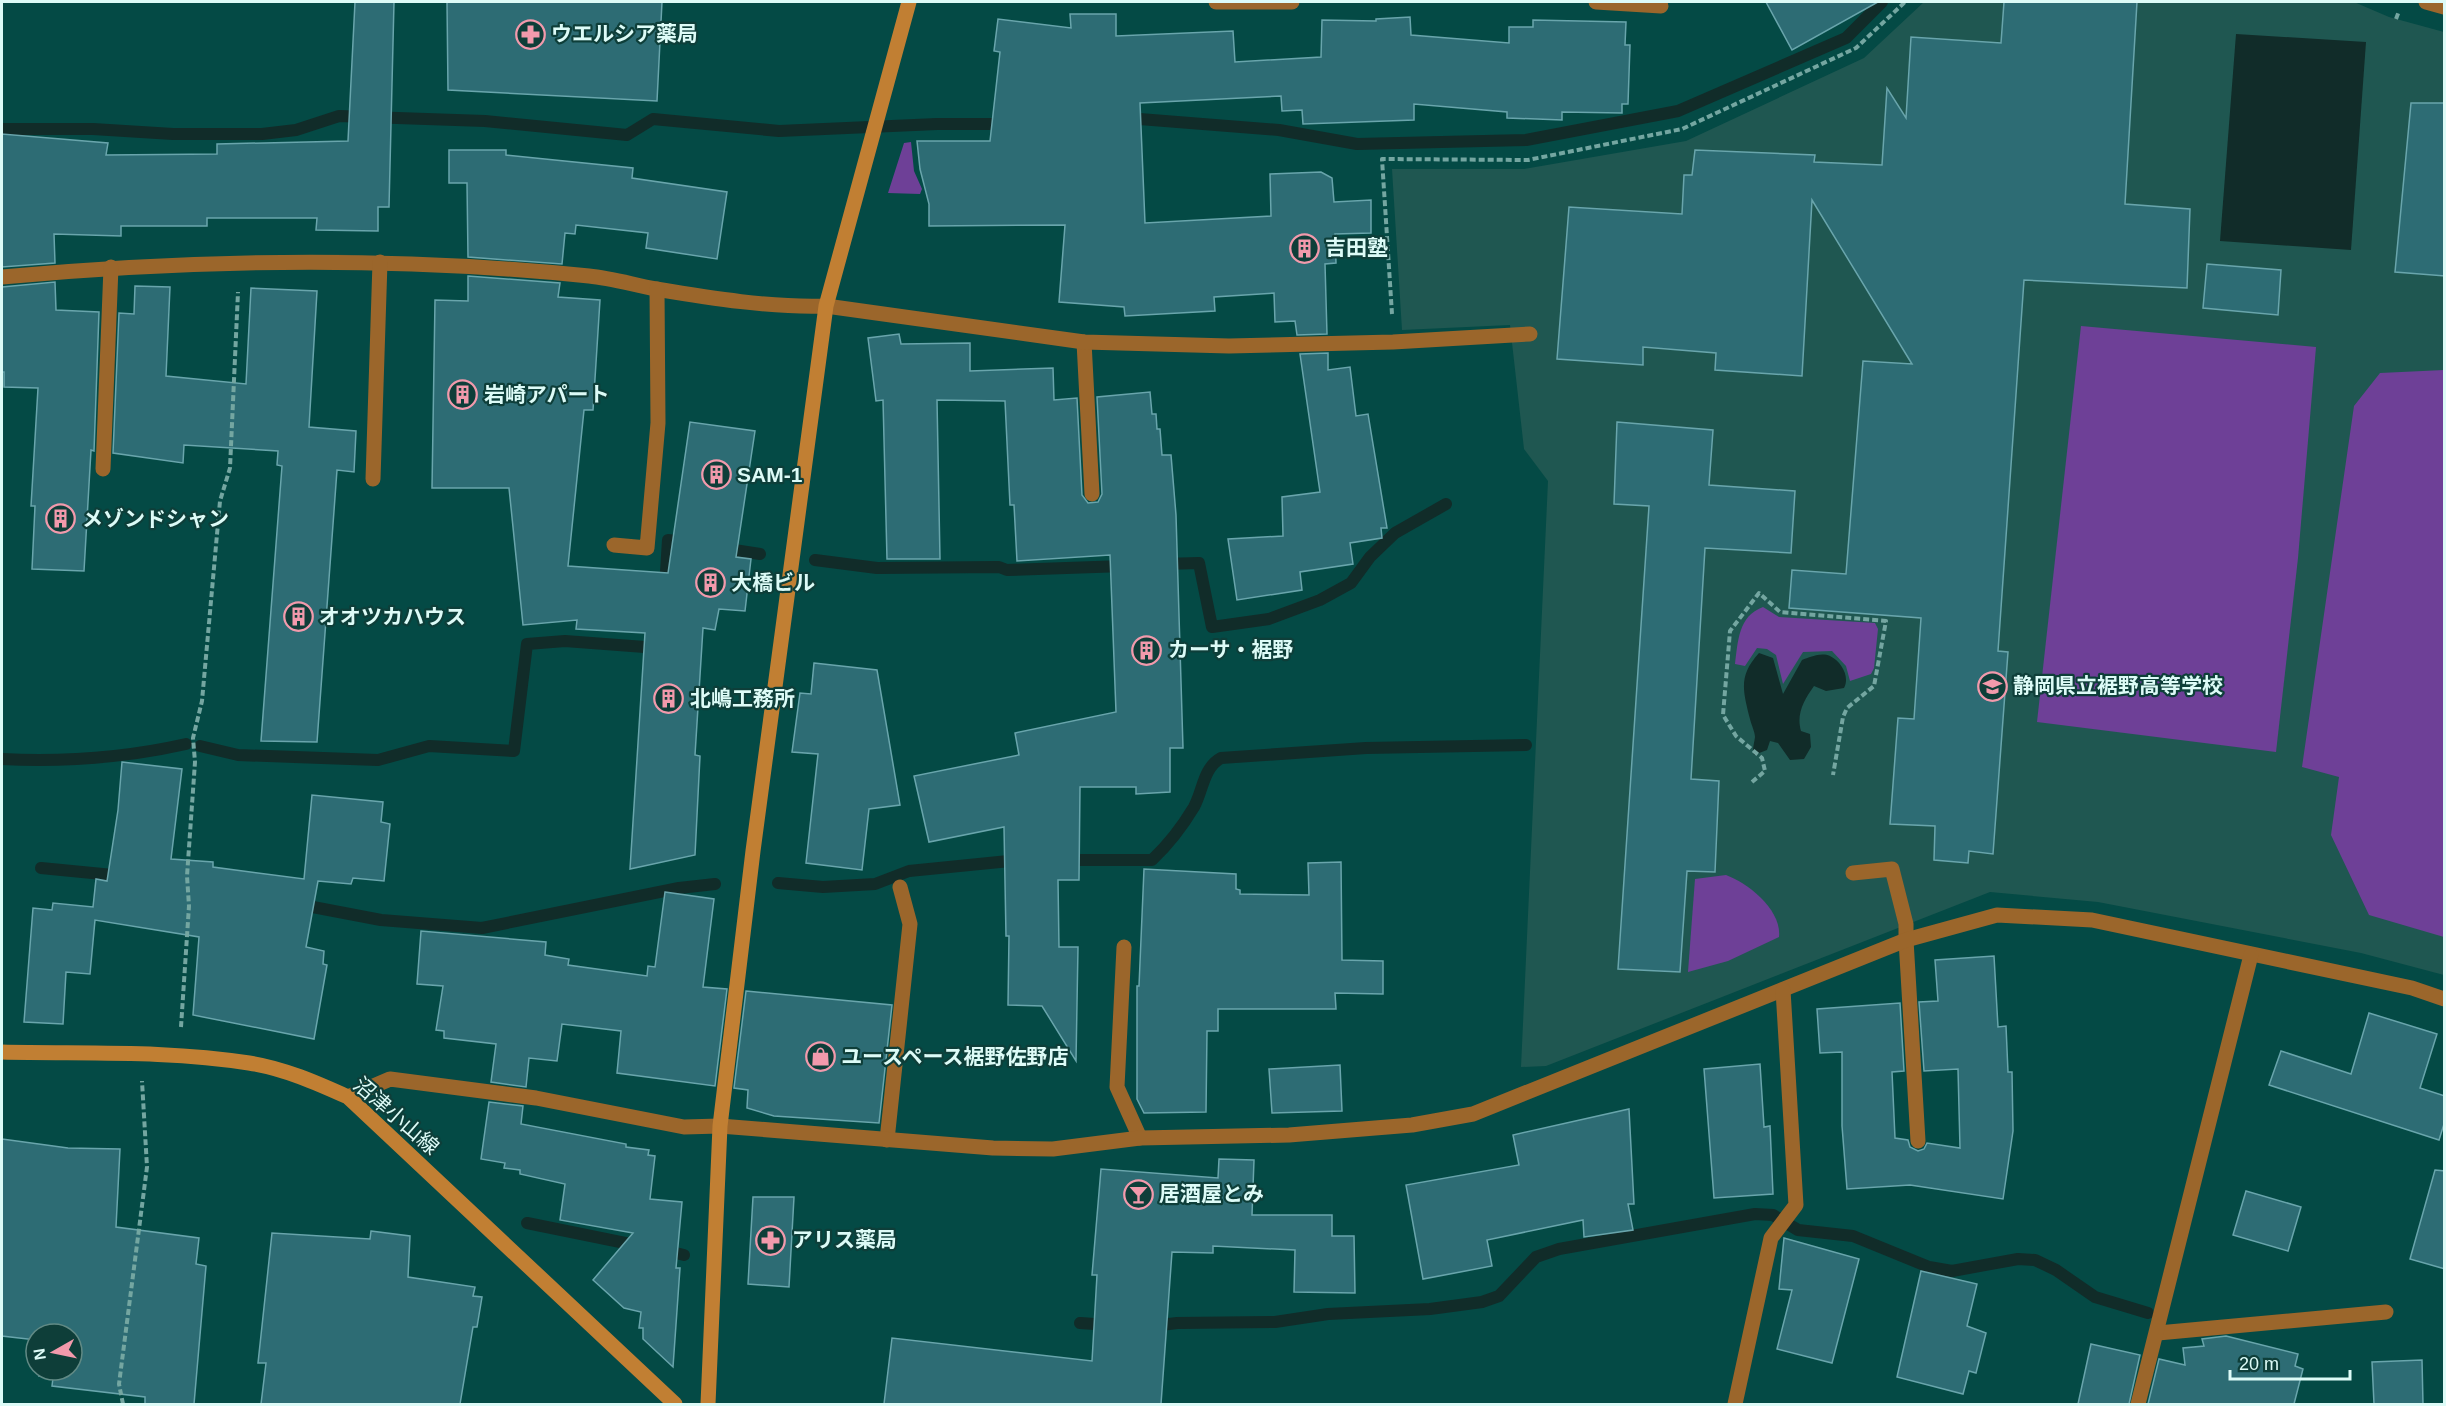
<svg xmlns="http://www.w3.org/2000/svg" width="2446" height="1406" font-family="Arial,'Noto Sans JP',sans-serif">
<style>
.built{fill:#1f5751}
.green{fill:#6e4097}
.water{fill:#112c29}
.lines{fill:none;stroke-linecap:round;stroke-linejoin:round}
.stream{stroke:#112c29;stroke-width:12}
.building{fill:#2d6c74;stroke:#69a5ac;stroke-width:1.5}
.path{stroke:#74a6a1;stroke-width:4;stroke-dasharray:6 3;stroke-linecap:butt}
.lane{stroke:#9b662b;stroke-width:15}
.street{stroke:#9b662b;stroke-width:15}
.secondary{stroke:#c17f33;stroke-width:15}
.labels{text-anchor:middle;stroke-width:4.5;stroke-linejoin:round;paint-order:stroke}
.poi-label{font-size:21px;font-weight:bold;fill:#ddfbf7;stroke:#0e3e39;text-anchor:start}
.street-label{font-size:21px;fill:#ddfbf7;stroke:#0e3e39}
</style>
<rect width="100%" height="100%" fill="#044a45"/>
<path class="built" d="M 1924,2 L 2354,2 L 2389,17 L 2444,32 L 2444,975 L 2361,953 L 2098,902 L 1990,892 L 1546,1066 L 1521,1067 L 1548,481 L 1524,449 L 1510,325 L 1402,330 L 1392,169 L 1524,169 L 1686,141 L 1864,58 Z"/>
<g class="green">
<path d="M 911,142 L 914,171 L 922,189 L 920,194 L 888,193 L 904,143 Z"/>
<path d="M 2081,326 L 2316,347 L 2298,558 L 2276,752 L 2037,722 Z"/>
<path d="M 2444,370 L 2444,937 L 2369,915 L 2331,835 L 2339,777 L 2302,767 L 2354,406 L 2380,373 Z"/>
<path d="M 1763,607 L 1779,617 L 1875,623 L 1878,629 L 1874,668 L 1871,674 L 1850,681 L 1846,666 L 1832,651 L 1803,652 L 1783,684 L 1776,655 L 1767,649 L 1757,648 L 1745,666 L 1735,664 C 1738,642 1738,616 1763,607 Z"/>
<path d="M 1726,875 C 1748,883 1782,910 1779,937 L 1728,961 L 1688,972 L 1695,879 Z"/>
</g>
<g class="water">
<path d="M 2236,34 L 2366,42 L 2351,250 L 2220,241 Z"/>
<path d="M 1759,653 L 1773,658 L 1783,694 L 1802,660 C 1810,657 1821,652 1830,656 C 1842,662 1850,677 1844,688 L 1826,691 L 1814,686 C 1804,700 1796,714 1801,731 L 1810,734 L 1811,747 L 1804,759 L 1790,760 L 1778,743 L 1770,741 L 1767,750 L 1754,755 C 1752,748 1754,745 1755,737 C 1755,732 1751,724 1750,719 C 1743,691 1738,676 1759,653 Z"/>
</g>
<g class="lines">
<g class="stream">
<path d="M 1127,118 L 1279,130 L 1357,144 L 1526,140 L 1678,111 L 1846,38 L 1882,2"/>
<path d="M 2,129 L 93,129 L 173,134 L 262,134 L 296,130 L 339,116 L 485,121 L 627,135 L 653,119 L 779,131 L 937,124 L 1008,124"/>
<path d="M 721,548 L 760,554"/>
<path d="M 815,560 L 877,568 L 999,567 L 1007,570 L 1124,566"/>
<path d="M 1163,564 L 1199,563 L 1212,627 L 1269,619 L 1320,600 L 1351,583 L 1370,557 L 1395,533 L 1446,504"/>
<path d="M 665,588 L 668,540 L 689,543"/>
<path d="M 200,746 L 238,755 L 378,760 L 429,746 L 514,751 L 527,644 L 565,641 L 658,648"/>
<path d="M 2,759 C 64,762 124,758 186,744"/>
<path d="M 1063,860 L 1152,860 C 1169,844 1182,827 1194,807 C 1203,791 1203,768 1221,758 L 1366,748 L 1526,745"/>
<path d="M 41,868 L 123,876"/>
<path d="M 778,883 L 823,887 L 875,884 L 909,871 L 1019,860"/>
<path d="M 297,904 L 381,920 L 482,928 L 679,888 L 715,884"/>
<path d="M 527,1223 L 640,1246"/>
<path d="M 663,1250 L 684,1255"/>
<path d="M 1080,1323 L 1109,1325"/>
<path d="M 1153,1326 L 1177,1323 L 1275,1322 L 1328,1314 L 1430,1309 L 1482,1302 L 1499,1296 L 1536,1257 L 1559,1249 L 1755,1214 L 1773,1215 L 1798,1230 L 1853,1236 L 1929,1267 L 1952,1271 L 2018,1259 L 2035,1260 L 2056,1270 L 2095,1297 L 2148,1313"/>
</g>
</g>
<g class="building">
<path d="M 355,2 L 394,2 L 389,207 L 378,207 L 378,231 L 316,230 L 317,218 L 207,218 L 207,226 L 121,226 L 121,236 L 54,234 L 55,263 L 2,267 L 2,134 L 108,143 L 106,155 L 217,154 L 217,144 L 348,141 Z"/>
<path d="M 447,2 L 662,2 L 657,101 L 448,90 Z"/>
<path d="M 1766,2 L 1878,2 L 1792,50 Z"/>
<path d="M 2004,2 L 2137,2 L 2125,204 L 2190,209 L 2187,288 L 2024,280 L 1998,651 L 2008,652 L 1993,854 L 1969,851 L 1968,863 L 1934,860 L 1935,826 L 1890,824 L 1898,718 L 1914,719 L 1921,618 L 1789,608 L 1792,570 L 1846,574 L 1863,361 L 1912,364 L 1812,200 L 1802,376 L 1715,370 L 1716,353 L 1643,347 L 1643,365 L 1557,359 L 1569,207 L 1682,214 L 1684,175 L 1692,175 L 1695,150 L 1815,155 L 1814,162 L 1882,165 L 1887,88 L 1906,118 L 1911,37 L 2001,43 Z"/>
<path d="M 1070,14 L 1116,14 L 1116,36 L 1233,31 L 1235,62 L 1321,57 L 1322,20 L 1376,21 L 1376,19 L 1410,17 L 1411,35 L 1509,43 L 1509,27 L 1533,27 L 1533,20 L 1626,22 L 1625,45 L 1630,45 L 1628,104 L 1622,104 L 1622,113 L 1562,112 L 1562,120 L 1507,118 L 1507,112 L 1414,104 L 1414,120 L 1303,124 L 1302,110 L 1282,111 L 1281,96 L 1140,103 L 1145,223 L 1271,216 L 1270,174 L 1321,172 L 1332,178 L 1334,202 L 1371,200 L 1371,233 L 1335,234 L 1336,263 L 1325,264 L 1327,334 L 1297,335 L 1295,321 L 1275,322 L 1274,293 L 1214,297 L 1215,311 L 1125,316 L 1124,307 L 1059,302 L 1065,225 L 929,226 L 929,204 L 920,169 L 917,141 L 990,141 L 1000,52 L 994,51 L 998,19 L 1071,28 Z"/>
<path d="M 2411,103 L 2445,103 L 2445,276 L 2395,272 Z"/>
<path d="M 449,150 L 506,150 L 506,155 L 633,168 L 632,178 L 727,192 L 717,259 L 646,248 L 648,233 L 576,225 L 575,234 L 565,233 L 562,264 L 468,257 L 467,183 L 449,183 Z"/>
<path d="M 2207,264 L 2281,270 L 2278,315 L 2203,308 Z"/>
<path d="M 468,276 L 560,283 L 558,297 L 600,300 L 593,410 L 584,410 L 568,566 L 668,573 L 690,422 L 755,431 L 736,557 L 751,559 L 745,611 L 719,609 L 715,630 L 703,628 L 695,755 L 700,756 L 695,855 L 630,869 L 645,633 L 576,629 L 577,620 L 523,625 L 509,488 L 432,488 L 435,300 L 468,301 Z"/>
<path d="M 55,282 L 56,310 L 99,312 L 94,451 L 91,450 L 84,571 L 32,569 L 35,506 L 31,506 L 38,388 L 4,387 L 4,372 L 2,372 L 2,287 Z"/>
<path d="M 135,286 L 170,287 L 166,376 L 246,384 L 251,288 L 317,291 L 309,427 L 356,431 L 354,472 L 337,470 L 317,742 L 261,741 L 282,466 L 277,465 L 278,451 L 184,445 L 183,463 L 113,453 L 119,313 L 134,314 Z"/>
<path d="M 899,334 L 901,344 L 970,343 L 970,371 L 1053,368 L 1054,400 L 1077,398 L 1082,495 L 1088,503 L 1098,502 L 1102,494 L 1097,397 L 1150,392 L 1152,414 L 1156,414 L 1157,429 L 1160,429 L 1162,455 L 1171,455 L 1176,515 L 1183,748 L 1170,748 L 1170,792 L 1136,794 L 1136,787 L 1080,787 L 1079,880 L 1058,880 L 1059,947 L 1078,947 L 1076,1061 L 1042,1006 L 1008,1005 L 1009,936 L 1006,936 L 1004,827 L 929,842 L 914,776 L 1019,755 L 1015,733 L 1116,712 L 1110,555 L 1017,561 L 1014,505 L 1010,505 L 1005,401 L 937,400 L 940,559 L 887,559 L 883,400 L 876,401 L 868,338 Z"/>
<path d="M 1328,353 L 1328,370 L 1350,367 L 1356,416 L 1368,414 L 1387,528 L 1381,528 L 1382,538 L 1350,543 L 1353,564 L 1300,572 L 1302,590 L 1237,600 L 1228,539 L 1283,536 L 1282,497 L 1320,492 L 1300,354 Z"/>
<path d="M 1617,422 L 1713,430 L 1709,485 L 1795,491 L 1791,553 L 1705,548 L 1691,779 L 1719,781 L 1715,872 L 1687,871 L 1680,972 L 1618,969 L 1649,506 L 1614,504 Z"/>
<path d="M 814,663 L 877,670 L 900,805 L 869,809 L 862,870 L 806,863 L 818,754 L 792,752 L 800,693 L 811,694 Z"/>
<path d="M 122,762 L 182,769 L 171,859 L 213,862 L 213,867 L 304,879 L 312,795 L 383,802 L 381,822 L 390,824 L 384,881 L 353,878 L 351,884 L 318,881 L 306,947 L 324,951 L 323,964 L 327,965 L 314,1039 L 193,1015 L 199,937 L 95,920 L 90,974 L 66,972 L 63,1024 L 24,1022 L 33,908 L 52,910 L 53,903 L 93,907 L 96,879 L 107,881 L 118,810 Z"/>
<path d="M 1341,862 L 1342,960 L 1383,961 L 1383,994 L 1335,993 L 1336,1009 L 1218,1009 L 1218,1031 L 1207,1031 L 1206,1112 L 1144,1113 L 1137,1099 L 1137,986 L 1139,986 L 1144,869 L 1236,874 L 1236,889 L 1240,890 L 1240,894 L 1309,895 L 1308,863 Z"/>
<path d="M 665,892 L 714,899 L 703,987 L 727,989 L 715,1086 L 617,1073 L 621,1031 L 562,1024 L 557,1061 L 529,1058 L 526,1087 L 491,1082 L 496,1044 L 444,1038 L 444,1031 L 436,1030 L 443,986 L 417,984 L 421,931 L 546,942 L 545,955 L 569,959 L 568,965 L 647,976 L 648,966 L 655,967 Z"/>
<path d="M 1994,956 L 1998,1027 L 2006,1026 L 2008,1072 L 2012,1072 L 2013,1131 L 2003,1199 L 1910,1185 L 1847,1189 L 1842,1126 L 1842,1052 L 1820,1053 L 1817,1009 L 1900,1003 L 1904,1071 L 1892,1072 L 1895,1138 L 1908,1140 L 1910,1147 L 1918,1151 L 1924,1149 L 1927,1143 L 1960,1148 L 1958,1069 L 1924,1071 L 1919,1002 L 1938,1001 L 1935,960 Z"/>
<path d="M 746,991 L 892,1005 L 879,1123 L 774,1116 L 747,1108 L 748,1090 L 734,1088 Z"/>
<path d="M 2369,1013 L 2437,1034 L 2420,1088 L 2445,1096 L 2445,1121 L 2439,1140 L 2269,1085 L 2281,1051 L 2351,1074 Z"/>
<path d="M 1760,1064 L 1764,1127 L 1770,1126 L 1773,1194 L 1714,1198 L 1704,1069 Z"/>
<path d="M 1340,1065 L 1342,1111 L 1272,1113 L 1269,1069 Z"/>
<path d="M 489,1102 L 523,1106 L 521,1124 L 626,1144 L 626,1147 L 649,1150 L 648,1155 L 655,1156 L 650,1199 L 682,1202 L 676,1268 L 680,1268 L 673,1367 L 643,1339 L 643,1328 L 639,1328 L 641,1312 L 624,1308 L 593,1280 L 633,1233 L 560,1220 L 565,1184 L 520,1174 L 520,1170 L 504,1168 L 505,1163 L 481,1159 Z"/>
<path d="M 1629,1109 L 1634,1204 L 1628,1204 L 1633,1230 L 1584,1237 L 1583,1220 L 1487,1240 L 1492,1266 L 1423,1279 L 1406,1185 L 1519,1165 L 1513,1135 Z"/>
<path d="M 2,1139 L 68,1148 L 120,1149 L 116,1227 L 199,1238 L 196,1264 L 206,1266 L 194,1404 L 145,1404 L 145,1397 L 52,1386 L 53,1378 L 39,1376 L 40,1370 L 72,1370 L 72,1334 L 36,1334 L 36,1340 L 2,1336 Z"/>
<path d="M 1219,1159 L 1254,1160 L 1252,1215 L 1332,1215 L 1332,1236 L 1354,1236 L 1355,1293 L 1294,1292 L 1295,1250 L 1213,1246 L 1213,1253 L 1172,1252 L 1161,1404 L 884,1404 L 892,1338 L 1092,1361 L 1097,1275 L 1092,1275 L 1101,1169 L 1218,1178 Z"/>
<path d="M 2435,1170 L 2445,1171 L 2445,1269 L 2410,1259 Z"/>
<path d="M 2246,1191 L 2301,1207 L 2288,1251 L 2233,1235 Z"/>
<path d="M 753,1197 L 794,1197 L 789,1287 L 748,1284 Z"/>
<path d="M 371,1231 L 410,1236 L 408,1277 L 475,1287 L 473,1296 L 482,1297 L 477,1327 L 473,1327 L 460,1404 L 261,1404 L 266,1363 L 258,1363 L 272,1233 L 370,1239 Z"/>
<path d="M 1784,1238 L 1859,1259 L 1832,1363 L 1777,1349 L 1792,1290 L 1779,1289 Z"/>
<path d="M 1921,1271 L 1977,1284 L 1967,1326 L 1986,1333 L 1976,1373 L 1969,1371 L 1963,1394 L 1897,1377 Z"/>
<path d="M 2226,1336 L 2298,1354 L 2295,1366 L 2303,1369 L 2294,1404 L 2148,1404 L 2159,1359 L 2185,1365 L 2183,1348 L 2204,1346 L 2202,1339 Z"/>
<path d="M 2091,1344 L 2140,1355 L 2129,1404 L 2078,1404 Z"/>
<path d="M 2422,1360 L 2423,1404 L 2374,1404 L 2372,1362 Z"/>
</g>
<g class="lines">
<g class="path">
<path d="M 2396,19 L 2399,11"/>
<path d="M 1392,314 L 1382,159 L 1528,160 L 1682,129 L 1856,48 L 1905,2"/>
<path d="M 1752,782 L 1765,771 L 1762,758 L 1736,736 L 1723,715 L 1730,631 L 1759,593 L 1780,612 L 1886,621 L 1874,686 L 1847,708 L 1843,717 L 1833,775"/>
<path d="M 181,1027 L 189,906 L 187,876 L 195,762 L 193,738 L 202,701 L 220,501 L 230,468 L 238,292"/>
<path d="M 123,1404 L 119,1384 L 147,1167 L 142,1081"/>
</g>
<g class="lane">
<path d="M 1084,342 L 1092,494"/>
<path d="M 1853,873 L 1892,869 L 1906,924 L 1906,940"/>
<path d="M 1124,947 L 1117,1087 L 1140,1138"/>
<path d="M 887,1140 L 910,924 L 900,887"/>
</g>
<g class="street">
<path d="M 1216,2 L 1292,2"/>
<path d="M 1596,2 L 1661,6"/>
<path d="M 2426,2 L 2444,7"/>
<path d="M 2,277 C 196,259 394,256 589,276 C 611,278 634,285 656,289 C 710,298 772,308 826,306 L 1084,342 L 1229,346 L 1393,342 L 1530,334"/>
<path d="M 103,469 L 111,267"/>
<path d="M 373,479 L 380,262"/>
<path d="M 614,545 L 647,548 L 658,423 L 657,289"/>
<path d="M 1906,940 L 1918,1141"/>
<path d="M 348,1097 L 390,1079 L 536,1098 L 684,1127 L 720,1126 L 993,1148 L 1053,1149 L 1140,1138 L 1289,1135 L 1412,1125 L 1473,1114 L 1906,940 L 1997,915 L 2092,920 L 2412,988 L 2444,999"/>
<path d="M 2158,1333 L 2386,1312"/>
<path d="M 1735,1404 L 1771,1238 L 1796,1205 L 1783,990"/>
<path d="M 2138,1404 L 2251,955"/>
</g>
<g class="secondary">
<path d="M 2,1052 C 84,1054 167,1050 249,1063 C 283,1068 317,1083 348,1097 L 675,1404"/>
<path d="M 708,1404 L 720,1126 L 753,851 L 826,306 L 909,2"/>
</g>
</g>
<defs>
<symbol id="pharmacy-ring" viewBox="-11 -11 22 22"><circle r="9.5" fill="#0e3e39" stroke="#f29aac" stroke-width="1.5"/><path d="M-2-6h4v4h4v4h-4v4h-4v-4h-4v-4h4Z" fill="#f29aac"/></symbol>
<symbol id="building-ring" viewBox="-11 -11 22 22"><circle r="9.5" fill="#0e3e39" stroke="#f29aac" stroke-width="1.5"/><path d="M-4-6H4V6H1V3H-1V6H-4ZM-2.5-4.3h1.7v1.8h-1.7ZM.8-4.3h1.7v1.8H.8ZM-2.5-1h1.7V.8h-1.7ZM.8-1h1.7V.8H.8Z" fill="#f29aac"/></symbol>
<symbol id="school-ring" viewBox="-11 -11 22 22"><circle r="9.5" fill="#0e3e39" stroke="#f29aac" stroke-width="1.5"/><path d="M0-5L7-2L0 1L-7-2ZM-4 1L0 2.5L4 1V4Q0 6-4 4Z" fill="#f29aac"/></symbol>
<symbol id="shop-ring" viewBox="-11 -11 22 22"><circle r="9.5" fill="#0e3e39" stroke="#f29aac" stroke-width="1.5"/><path d="M-5-2.5h2.3a2.7 3.5 0 0 1 5.4 0H5L5.5 6h-11ZM-1.5-2.5h3a1.5 2.3 0 0 0-3 0Z" fill="#f29aac"/></symbol>
<symbol id="bar-ring" viewBox="-11 -11 22 22"><circle r="9.5" fill="#0e3e39" stroke="#f29aac" stroke-width="1.5"/><path d="M-6-5H6L.8 .8V4.5H3.5V6h-7V4.5H-.8V.8Z" fill="#f29aac"/></symbol>
</defs>
<g fill-rule="evenodd">
<use href="#pharmacy-ring" x="514" y="18" width="33" height="33"/>
<use href="#building-ring" x="1288" y="232" width="33" height="33"/>
<use href="#building-ring" x="446" y="378" width="33" height="33"/>
<use href="#building-ring" x="700" y="458" width="33" height="33"/>
<use href="#building-ring" x="44" y="502" width="33" height="33"/>
<use href="#building-ring" x="694" y="566" width="33" height="33"/>
<use href="#building-ring" x="282" y="600" width="33" height="33"/>
<use href="#building-ring" x="1130" y="634" width="33" height="33"/>
<use href="#school-ring" x="1976" y="670" width="33" height="33"/>
<use href="#building-ring" x="652" y="682" width="33" height="33"/>
<use href="#shop-ring" x="804" y="1040" width="33" height="33"/>
<use href="#bar-ring" x="1122" y="1178" width="33" height="33"/>
<use href="#pharmacy-ring" x="754" y="1224" width="33" height="33"/>
</g>
<g class="labels">
<g class="poi-label">
<text x="551" y="41">ウエルシア薬局</text>
<text x="1325" y="255">吉田塾</text>
<text x="484" y="402">岩崎アパート</text>
<text x="737" y="482">SAM-1</text>
<text x="82" y="526">メゾンドシャン</text>
<text x="731" y="590">大橋ビル</text>
<text x="319" y="624">オオツカハウス</text>
<text x="1168" y="657">カーサ・裾野</text>
<text x="2013" y="693">静岡県立裾野高等学校</text>
<text x="690" y="706">北嶋工務所</text>
<text x="841" y="1064">ユースペース裾野佐野店</text>
<text x="1159" y="1201">居酒屋とみ</text>
<text x="792" y="1247">アリス薬局</text>
</g>
<g class="street-label">
<text transform="translate(396 1116) rotate(41)" y="7">沼津小山線</text>
</g>
</g>
<rect width="2446" height="1406" fill="none" stroke="#ddfbf7" stroke-width="6"/>
<g transform="translate(54 1352) rotate(261)"><circle r="28" fill="#0e3e39" stroke="#618a85" stroke-width="1.5"/>
<path d="M0-4.5L10 22L0 15L-10 22Z" fill="#f29aac"/>
<text y="-9" font-size="16" font-weight="bold" text-anchor="middle" fill="#ddfbf7">N</text>
</g>
<path d="M2230 1370v9h120v-9" fill="none" stroke="#ddfbf7" stroke-width="3"/>
<text x="2239" y="1370" font-size="18" fill="#ddfbf7" stroke="#0e3e39" stroke-width="4.5" paint-order="stroke">20 m</text>
</svg>
